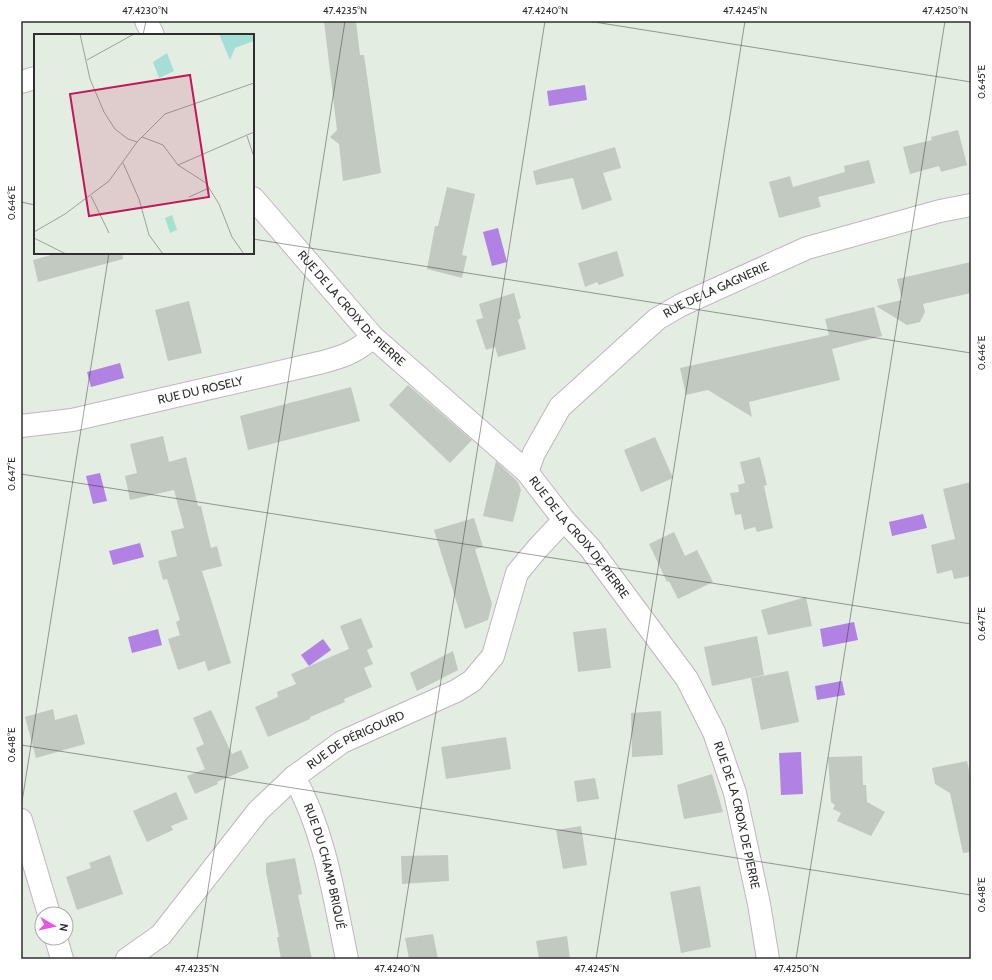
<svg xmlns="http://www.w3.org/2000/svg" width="992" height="980" font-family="Cabin,sans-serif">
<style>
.water{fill:#b181e3}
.building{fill:#c2c9c1}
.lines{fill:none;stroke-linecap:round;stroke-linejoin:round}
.minor-casing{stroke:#c0b5c0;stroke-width:24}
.minor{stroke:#fff;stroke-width:22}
.ticks{fill:none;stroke:#2e2e2e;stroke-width:1;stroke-opacity:0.45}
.labels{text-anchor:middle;stroke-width:3;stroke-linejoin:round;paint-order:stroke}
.street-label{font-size:12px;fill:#2e2e2e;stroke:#fff}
.inset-road{fill:none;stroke:#9ba19a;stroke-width:1}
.view{fill:#c2185b;fill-opacity:0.15;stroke:#c2185b;stroke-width:2}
.inset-edge{fill:none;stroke:#2e2e2e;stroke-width:2}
.neatline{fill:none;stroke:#2e2e2e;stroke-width:1.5}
.ticks-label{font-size:10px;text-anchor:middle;fill:#2e2e2e}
</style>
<rect width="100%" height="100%" fill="#e4ede2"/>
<g class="water">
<path d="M 585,85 L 587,100 L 549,106 L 547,91 Z"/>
<path d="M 498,228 L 507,262 L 492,266 L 483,232 Z"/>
<path d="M 120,363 L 124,378 L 91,387 L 87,372 Z"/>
<path d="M 100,473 L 107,501 L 93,504 L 86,476 Z"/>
<path d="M 923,514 L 927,528 L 892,536 L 889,522 Z"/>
<path d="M 140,543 L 144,557 L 113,565 L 109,551 Z"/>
<path d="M 854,622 L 858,640 L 823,647 L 820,629 Z"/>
<path d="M 158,629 L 162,645 L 132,653 L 128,637 Z"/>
<path d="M 323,639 L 331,650 L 309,666 L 301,655 Z"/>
<path d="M 842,681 L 845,695 L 817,700 L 815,686 Z"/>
<path d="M 801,752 L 803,794 L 781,795 L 779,753 Z"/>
</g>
<g class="building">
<path d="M 324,21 L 356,21 L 360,55 L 364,55 L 381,173 L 343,181 L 339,144 L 330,137 L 337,130 Z"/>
<path d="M 958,130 L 967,165 L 941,172 L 939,166 L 910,174 L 903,147 L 932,140 L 931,137 Z"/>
<path d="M 615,147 L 621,168 L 603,173 L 612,200 L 582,210 L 573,178 L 536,185 L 533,171 Z"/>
<path d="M 869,160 L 875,183 L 818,197 L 821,207 L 779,218 L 769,182 L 790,176 L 793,187 L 845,172 L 844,166 Z"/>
<path d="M 447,187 L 475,194 L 462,255 L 467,256 L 462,278 L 427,269 L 435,226 L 438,226 Z"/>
<path d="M 617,251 L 624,276 L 599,285 L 597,282 L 585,287 L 578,263 Z"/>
<path d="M 58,253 L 122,253 L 123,259 L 38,282 L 33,260 Z"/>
<path d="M 971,262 L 971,293 L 923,304 L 925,312 L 920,322 L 907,325 L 876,306 L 902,300 L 897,279 Z"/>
<path d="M 514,293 L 521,318 L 518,320 L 526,349 L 498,357 L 495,347 L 486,350 L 476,320 L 483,318 L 479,304 Z"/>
<path d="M 189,301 L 202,353 L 168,361 L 155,310 Z"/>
<path d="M 874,307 L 882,336 L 832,349 L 840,380 L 749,402 L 752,417 L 708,390 L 686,395 L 680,368 L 829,335 L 832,348 L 825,319 Z"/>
<path d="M 408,385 L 472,440 L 450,463 L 389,405 Z"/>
<path d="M 351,387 L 360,421 L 248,450 L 240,416 Z"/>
<path d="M 163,436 L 169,462 L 186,457 L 198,506 L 201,506 L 211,548 L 217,546 L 222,566 L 202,571 L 231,663 L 208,671 L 205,661 L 178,670 L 168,639 L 180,635 L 176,622 L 180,620 L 167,579 L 163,580 L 158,561 L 177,556 L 171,531 L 184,528 L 174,490 L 130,500 L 125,476 L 137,473 L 130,444 Z"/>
<path d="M 655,437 L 673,478 L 641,492 L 624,450 Z"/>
<path d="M 760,457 L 767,485 L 764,486 L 773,528 L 757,532 L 755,527 L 744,530 L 741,514 L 735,515 L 730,493 L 739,492 L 738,485 L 745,483 L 740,462 Z"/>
<path d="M 496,461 L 518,482 L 521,490 L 513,522 L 483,516 Z"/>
<path d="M 971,482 L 971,576 L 954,579 L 952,570 L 937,574 L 931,545 L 955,539 L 943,489 Z"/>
<path d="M 474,518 L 483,547 L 475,549 L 492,604 L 488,620 L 465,629 L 434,530 Z"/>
<path d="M 674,532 L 685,556 L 697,550 L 713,582 L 678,599 L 669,581 L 667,582 L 649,544 Z"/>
<path d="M 806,597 L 812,626 L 768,635 L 761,610 Z"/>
<path d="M 361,618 L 373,647 L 367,650 L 373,664 L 364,668 L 372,687 L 344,699 L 345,702 L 310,717 L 310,719 L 268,737 L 255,707 L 278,697 L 277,692 L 296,684 L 291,674 L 349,649 L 340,626 Z"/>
<path d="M 606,628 L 611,668 L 578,672 L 573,632 Z"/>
<path d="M 757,636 L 764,675 L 712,686 L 704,647 Z"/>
<path d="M 453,651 L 458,670 L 417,691 L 410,673 Z"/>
<path d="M 788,671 L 799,722 L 761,730 L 751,678 Z"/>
<path d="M 53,709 L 55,720 L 77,714 L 85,744 L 36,758 L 25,717 Z"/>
<path d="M 211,710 L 232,754 L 241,750 L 249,768 L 217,782 L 218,784 L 195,794 L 187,776 L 205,769 L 196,748 L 204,744 L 193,718 Z"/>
<path d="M 661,711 L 663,755 L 632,757 L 631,713 Z"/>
<path d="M 506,737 L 511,769 L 446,779 L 441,747 Z"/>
<path d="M 862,756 L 863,785 L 866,785 L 867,802 L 885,812 L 871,836 L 837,821 L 841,813 L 833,809 L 835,805 L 831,802 L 828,757 Z"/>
<path d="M 967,761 L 971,779 L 971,852 L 963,853 L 950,793 L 935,784 L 932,768 Z"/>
<path d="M 712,774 L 723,812 L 684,819 L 677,785 Z"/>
<path d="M 595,778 L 599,799 L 577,802 L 574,781 Z"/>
<path d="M 176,792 L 188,819 L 171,826 L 173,830 L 147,842 L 133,811 Z"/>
<path d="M 581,826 L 587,865 L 563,869 L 556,830 Z"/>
<path d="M 110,855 L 123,894 L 77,910 L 66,877 L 91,868 L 89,863 Z"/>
<path d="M 448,855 L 449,881 L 402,884 L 401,856 Z"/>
<path d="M 295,858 L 302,894 L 298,895 L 312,959 L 281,959 L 277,937 L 279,937 L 266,872 L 266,863 Z"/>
<path d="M 700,886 L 711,947 L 681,953 L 670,892 Z"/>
<path d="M 433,934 L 438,959 L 409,959 L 405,938 Z"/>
<path d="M 567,936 L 570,959 L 539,959 L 536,941 Z"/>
</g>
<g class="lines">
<defs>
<g id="minor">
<path d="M 146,21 L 153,35"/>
<path d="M 21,82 L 35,78"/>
<path id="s1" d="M 253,198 L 373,337 L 527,472 L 564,520 L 590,548 L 687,679 L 714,732 L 735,793 L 759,904 L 768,959"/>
<path id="s2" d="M 21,426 L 72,420 L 323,362 C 345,356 356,352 373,337"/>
<path id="s3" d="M 527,472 L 534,453 L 560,407 L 657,319 L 681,305 L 807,248 L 940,211 L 971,205"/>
<path id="s4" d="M 294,777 C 325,832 334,897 347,959"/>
<path d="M 21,820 L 49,914"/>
<path d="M 56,938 L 62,959"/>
<path id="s5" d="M 127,959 L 161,935 L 258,811 L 294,777 L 342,742 L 456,691 L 472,681 L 493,656 L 517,573 L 537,549 L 564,520"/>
</g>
</defs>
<use href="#minor" class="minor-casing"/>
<use href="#minor" class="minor"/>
</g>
<path class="ticks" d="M 588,21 L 971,82M 143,35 L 146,21M 21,202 L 35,205M 253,239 L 971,353M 21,474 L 971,624M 21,745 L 971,895M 21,808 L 109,253M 197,959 L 345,21M 397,959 L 545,21M 596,959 L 745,21M 796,959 L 945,21"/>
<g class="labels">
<g class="street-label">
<text dy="4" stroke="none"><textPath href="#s3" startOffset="270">RUE DE LA GAGNERIE</textPath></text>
<text dy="4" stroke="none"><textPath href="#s1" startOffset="148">RUE DE LA CROIX DE PIERRE</textPath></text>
<text dy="4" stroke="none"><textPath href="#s2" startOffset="183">RUE DU ROSELY</textPath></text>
<text dy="4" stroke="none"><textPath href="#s1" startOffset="472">RUE DE LA CROIX DE PIERRE</textPath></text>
<text dy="4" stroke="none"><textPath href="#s5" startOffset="321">RUE DE PÉRIGOURD</textPath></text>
<text dy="4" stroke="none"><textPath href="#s1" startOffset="796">RUE DE LA CROIX DE PIERRE</textPath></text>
<text dy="4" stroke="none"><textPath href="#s4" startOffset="95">RUE DU CHAMP BRIQUÉ</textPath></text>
</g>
</g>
<g transform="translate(34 34)">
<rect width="220" height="220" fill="#e4ede2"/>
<path d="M 185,0 L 220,0 L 220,7 L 201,14 L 196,26 ZM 133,19 L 140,37 L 125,44 L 119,28 Z" fill="#a5ded7"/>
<path d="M 138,181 L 143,196 L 136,199 L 131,184 Z" fill="#a2e3cd"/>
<path class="inset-road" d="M 46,0 L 56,45 L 70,78 L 81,95 L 94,105 L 103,108M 53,26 L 100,0M 213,102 L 220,123M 108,103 L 129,111 L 144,131 L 172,149 L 185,170 L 198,203 L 210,220M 89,129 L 105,165 L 115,201 L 129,220M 144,131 L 220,98M 57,162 L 75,199M 155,163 L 175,154M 0,198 L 31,180 L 75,147 L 103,108 L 131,80 L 220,49M 0,204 L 32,220"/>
<path class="view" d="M 156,41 L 175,163 L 55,182 L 36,60 Z"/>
<rect width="220" height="220" class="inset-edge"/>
</g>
<rect width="992" height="980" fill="none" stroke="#ffffff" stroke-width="44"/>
<g transform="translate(54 926) rotate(99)"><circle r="19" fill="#ffffff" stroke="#ababab"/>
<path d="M0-3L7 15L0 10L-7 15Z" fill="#e855e2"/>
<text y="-6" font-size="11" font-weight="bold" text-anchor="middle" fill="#2e2e2e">N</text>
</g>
<rect x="22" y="22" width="948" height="936" class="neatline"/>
<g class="ticks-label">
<text x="145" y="14">47.4230°N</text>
<text x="345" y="14">47.4235°N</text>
<text x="545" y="14">47.4240°N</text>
<text x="745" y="14">47.4245°N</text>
<text x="945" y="14">47.4250°N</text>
<text transform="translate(981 82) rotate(-90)" y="4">0.645°E</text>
<text transform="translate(11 203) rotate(-90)" y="4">0.646°E</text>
<text transform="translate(981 353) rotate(-90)" y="4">0.646°E</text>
<text transform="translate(11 474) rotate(-90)" y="4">0.647°E</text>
<text transform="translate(981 624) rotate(-90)" y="4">0.647°E</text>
<text transform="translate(11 745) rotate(-90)" y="4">0.648°E</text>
<text transform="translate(981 895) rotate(-90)" y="4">0.648°E</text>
<text x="197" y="972">47.4235°N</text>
<text x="397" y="972">47.4240°N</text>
<text x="597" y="972">47.4245°N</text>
<text x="796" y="972">47.4250°N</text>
</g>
</svg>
